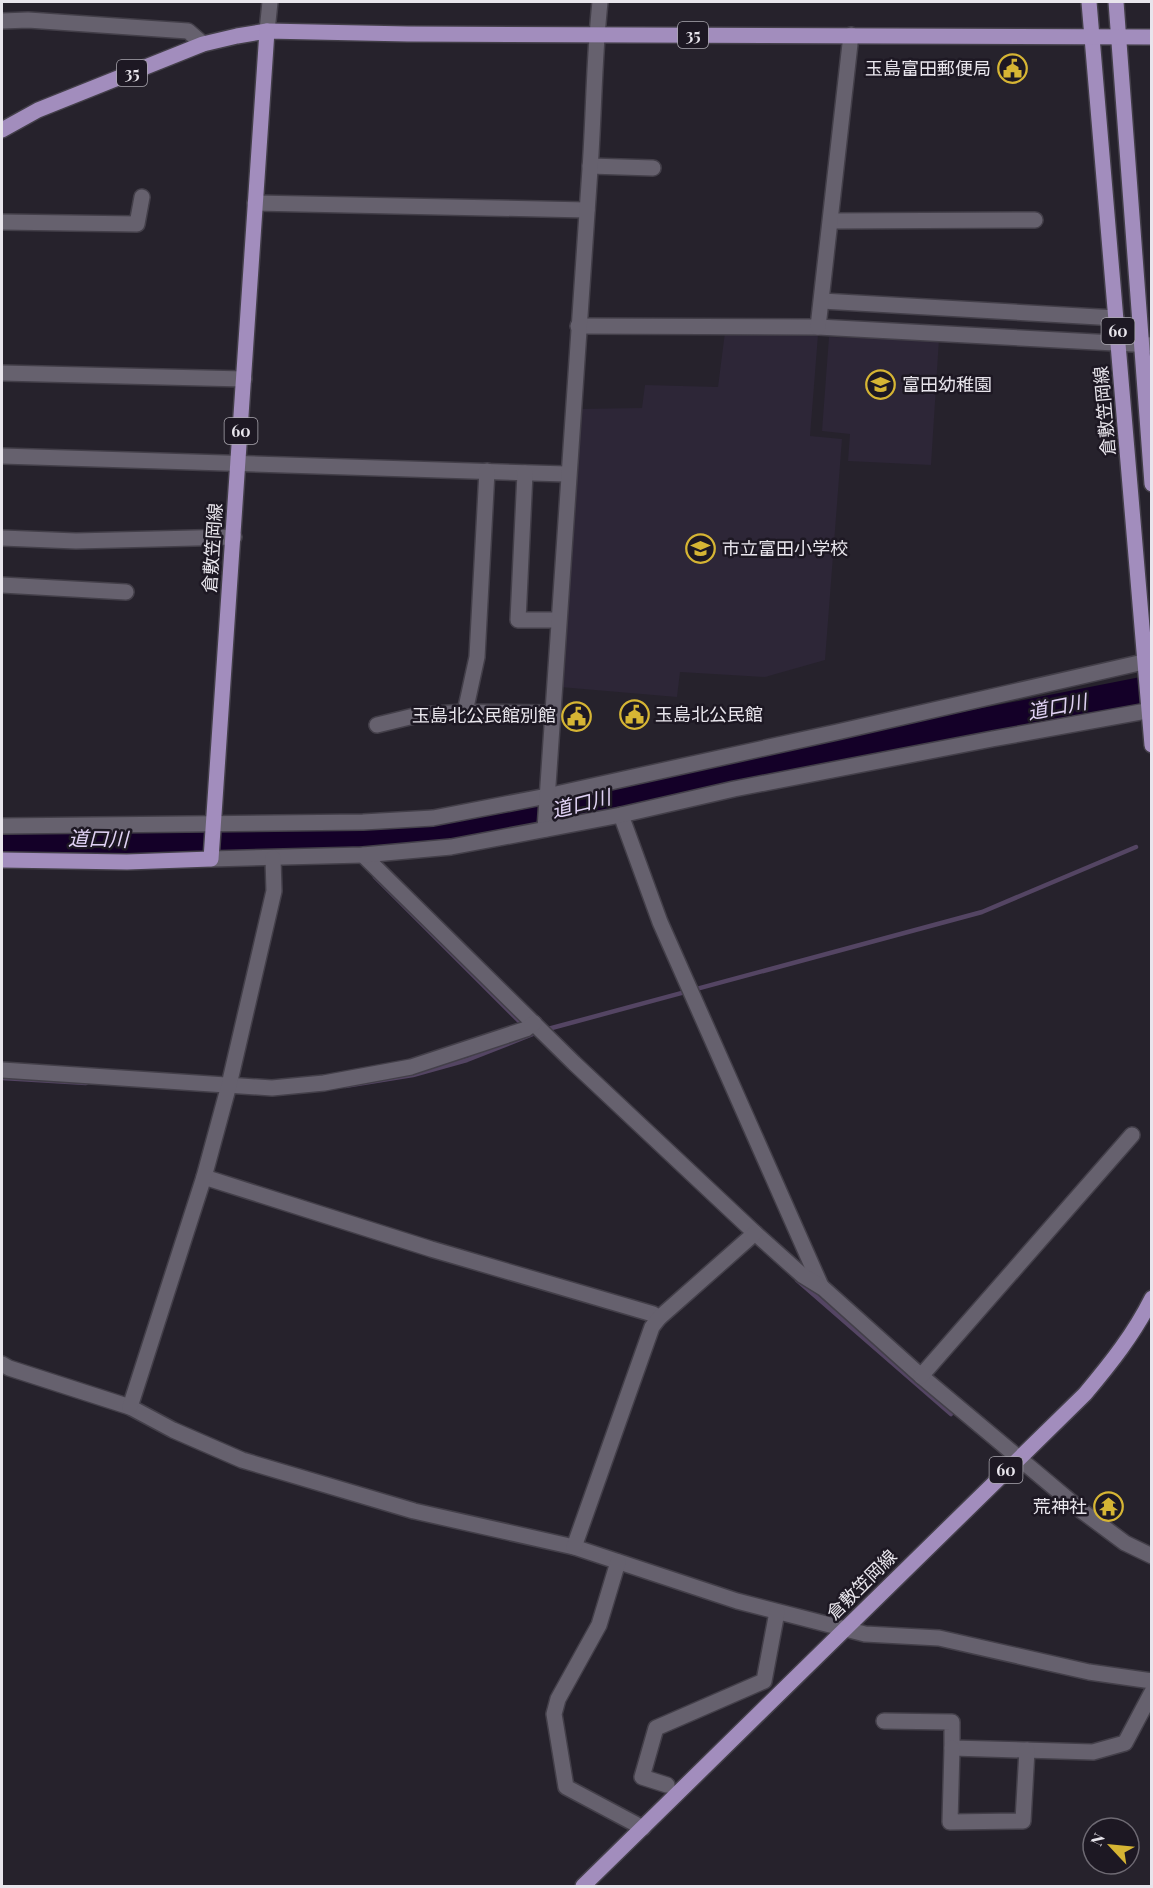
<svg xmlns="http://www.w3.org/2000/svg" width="1153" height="1888" font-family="'Playfair Display','Noto Sans JP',serif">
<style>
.built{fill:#2d2637}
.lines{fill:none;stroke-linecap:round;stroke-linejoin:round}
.stream{stroke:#544563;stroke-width:4.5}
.river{stroke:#140028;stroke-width:28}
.minor-casing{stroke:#433f49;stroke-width:18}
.major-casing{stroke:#433f49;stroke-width:18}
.minor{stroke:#66616e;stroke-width:15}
.major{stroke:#a28dbd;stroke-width:15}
.labels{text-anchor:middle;stroke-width:5;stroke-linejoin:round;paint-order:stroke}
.shield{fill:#1d1823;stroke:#aba8b0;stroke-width:1.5}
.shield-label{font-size:16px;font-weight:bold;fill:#e8e5ec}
.poi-label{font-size:18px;fill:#e8e5ec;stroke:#1d1823;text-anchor:end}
.street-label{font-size:18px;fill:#e8e5ec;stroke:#1d1823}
.water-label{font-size:20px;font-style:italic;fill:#e0d2f4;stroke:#1d1823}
</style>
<rect width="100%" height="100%" fill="#26222c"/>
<g class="built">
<path d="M 725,332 L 818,335 L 810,436 L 842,439 L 825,660 L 765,677 L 680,672 L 677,697 L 560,687 L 578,409 L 642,408 L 645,385 L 718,387 Z"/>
<path d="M 829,337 L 939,339 L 931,465 L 848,461 L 850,434 L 822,431 Z"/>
</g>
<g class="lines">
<g class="stream">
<path d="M 351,847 L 351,836"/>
<path d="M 375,877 L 524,1026"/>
<path d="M 548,1029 L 982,912 L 1136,847"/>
<path d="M 2,1078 L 86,1083"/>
<path d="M 345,1086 L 413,1075 L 467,1060 L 538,1032"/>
<path d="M 797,1280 L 951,1414"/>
</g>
<path class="river" d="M 2,838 L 233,841 L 351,836 L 502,824 L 592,799 L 1152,689"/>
<defs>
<g id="minor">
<path d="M 2,21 L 28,20 L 188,31 L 203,44"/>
<path d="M 267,31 L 270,2"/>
<path d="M 590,166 L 653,168"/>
<path d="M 255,203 L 587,210"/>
<path d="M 831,221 L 1035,220"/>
<path d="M 2,222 L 137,224 L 142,197"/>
<path d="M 822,301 L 1116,318"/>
<path d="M 578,326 L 818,327 L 1152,345"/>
<path d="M 818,327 L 851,35"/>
<path d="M 2,373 L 244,379"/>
<path d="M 2,456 L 566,474"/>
<path d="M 487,471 L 477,657 L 465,712 L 552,713"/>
<path d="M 525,473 L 518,620 L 557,620"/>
<path d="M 2,538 L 76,541 L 234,537"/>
<path d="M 2,585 L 126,592"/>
<path d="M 377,725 L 418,715 L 465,712"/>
<path d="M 621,815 L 660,922 L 821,1286"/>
<path d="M 2,826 L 363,822 L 433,818 L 547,796 L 837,732 L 1152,660"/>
<path d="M 545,829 C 558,609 573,389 590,169 C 594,113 594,57 600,2"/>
<path d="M 363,855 L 574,1063 L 755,1233 L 802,1275 L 823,1288 L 921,1376 L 1082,1511 L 1125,1543 L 1152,1556"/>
<path d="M 211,859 L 363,855 L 451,847 L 621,815 L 734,789 L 992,739 L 1152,710"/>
<path d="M 2,1070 L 272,1088 L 324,1083 L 411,1067 L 526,1029 L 534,1023"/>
<path d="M 204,1177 L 431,1249 L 653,1314 L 659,1318"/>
<path d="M 2,1364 L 9,1368 L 130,1407 L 173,1430 L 242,1460 L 414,1511 L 574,1547 L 737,1601 L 865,1634 L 939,1638 L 1089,1672 L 1152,1681"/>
<path d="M 921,1376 L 1132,1135"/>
<path d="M 130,1407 L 204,1177 L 229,1085 L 274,891 L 273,858"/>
<path d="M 574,1547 L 652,1327 L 659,1318 L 755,1233"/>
<path d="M 618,1562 L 599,1625 L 558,1699 L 554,1714 L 566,1787 L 643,1828"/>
<path d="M 884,1721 L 952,1722 L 952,1748 L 1093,1752 L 1125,1743 L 1152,1692"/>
<path d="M 952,1748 L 950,1822 L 1023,1821 L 1027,1750"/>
<path d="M 667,1785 L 642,1777 L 656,1728 L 764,1681 L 777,1612"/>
</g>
<g id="major">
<path d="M 1089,2 L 1152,745"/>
<path d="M 1116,2 L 1152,484"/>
<path d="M 2,130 L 38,110 L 203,44 L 237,36 L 267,31 L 408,34 L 1152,37"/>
<path d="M 2,860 L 127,862 L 211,859 L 267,31"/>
<path d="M 583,1886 L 1085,1394 C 1111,1363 1134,1334 1152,1298"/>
</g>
</defs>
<use href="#minor" class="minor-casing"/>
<use href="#major" class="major-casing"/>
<use href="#minor" class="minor"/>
<use href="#major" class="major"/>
</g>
<defs>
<symbol id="civic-ring" viewBox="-11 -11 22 22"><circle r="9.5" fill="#1d1823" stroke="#d6b534" stroke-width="1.5"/><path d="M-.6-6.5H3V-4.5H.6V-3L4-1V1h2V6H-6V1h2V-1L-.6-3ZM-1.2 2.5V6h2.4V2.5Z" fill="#d6b534"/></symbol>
<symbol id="school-ring" viewBox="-11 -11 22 22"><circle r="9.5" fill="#1d1823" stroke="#d6b534" stroke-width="1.5"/><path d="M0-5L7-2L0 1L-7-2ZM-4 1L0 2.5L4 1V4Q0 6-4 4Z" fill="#d6b534"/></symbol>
<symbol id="temple-ring" viewBox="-11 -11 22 22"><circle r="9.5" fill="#1d1823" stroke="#d6b534" stroke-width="1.5"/><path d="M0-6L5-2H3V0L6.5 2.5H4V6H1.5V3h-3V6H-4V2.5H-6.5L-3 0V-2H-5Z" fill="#d6b534"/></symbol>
</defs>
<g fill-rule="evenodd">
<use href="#civic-ring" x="996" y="52" width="33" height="33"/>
<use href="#school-ring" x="864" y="368" width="33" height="33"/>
<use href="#school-ring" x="684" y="532" width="33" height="33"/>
<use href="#civic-ring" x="618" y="698" width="33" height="33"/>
<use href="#civic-ring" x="560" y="700" width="33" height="33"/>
<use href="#temple-ring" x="1092" y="1490" width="33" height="33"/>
</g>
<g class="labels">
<g class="shield">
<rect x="678" y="22" width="30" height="26" rx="4.5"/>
<rect x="117" y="60" width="30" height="26" rx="4.5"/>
<rect x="1101.5" y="318" width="33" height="26" rx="4.5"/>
<rect x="224.5" y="418" width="33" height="26" rx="4.5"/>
<rect x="989.5" y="1457" width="33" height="26" rx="4.5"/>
</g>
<g class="shield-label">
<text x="693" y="41">35</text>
<text x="132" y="79">35</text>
<text x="1118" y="337">60</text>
<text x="241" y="437">60</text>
<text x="1006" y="1476">60</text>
</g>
<g class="poi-label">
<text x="991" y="75">玉島富田郵便局</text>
<text x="902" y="391" text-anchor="start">富田幼稚園</text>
<text x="722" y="555" text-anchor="start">市立富田小学校</text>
<text x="655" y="721" text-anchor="start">玉島北公民館</text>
<text x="556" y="722">玉島北公民館別館</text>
<text x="1087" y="1513">荒神社</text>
</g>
<g class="street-label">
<text transform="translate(1105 411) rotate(-95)" y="6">倉敷笠岡線</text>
<text transform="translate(213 548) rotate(-86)" y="6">倉敷笠岡線</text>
<text transform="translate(862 1585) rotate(-45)" y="6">倉敷笠岡線</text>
</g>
<g class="water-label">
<text transform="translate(1057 707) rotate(-11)" y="7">道口川</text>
<text transform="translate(581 804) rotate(-14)" y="7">道口川</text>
<text transform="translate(98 839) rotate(1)" y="7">道口川</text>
</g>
</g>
<rect width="1153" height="1888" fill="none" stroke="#e8e5ec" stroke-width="6"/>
<g transform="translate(1111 1846) rotate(296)"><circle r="28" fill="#1d1823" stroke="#6e6a73" stroke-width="1.5"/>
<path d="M0-4.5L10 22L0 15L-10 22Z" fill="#d6b534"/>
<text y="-9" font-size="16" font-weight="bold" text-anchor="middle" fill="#e8e5ec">N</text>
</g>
</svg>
